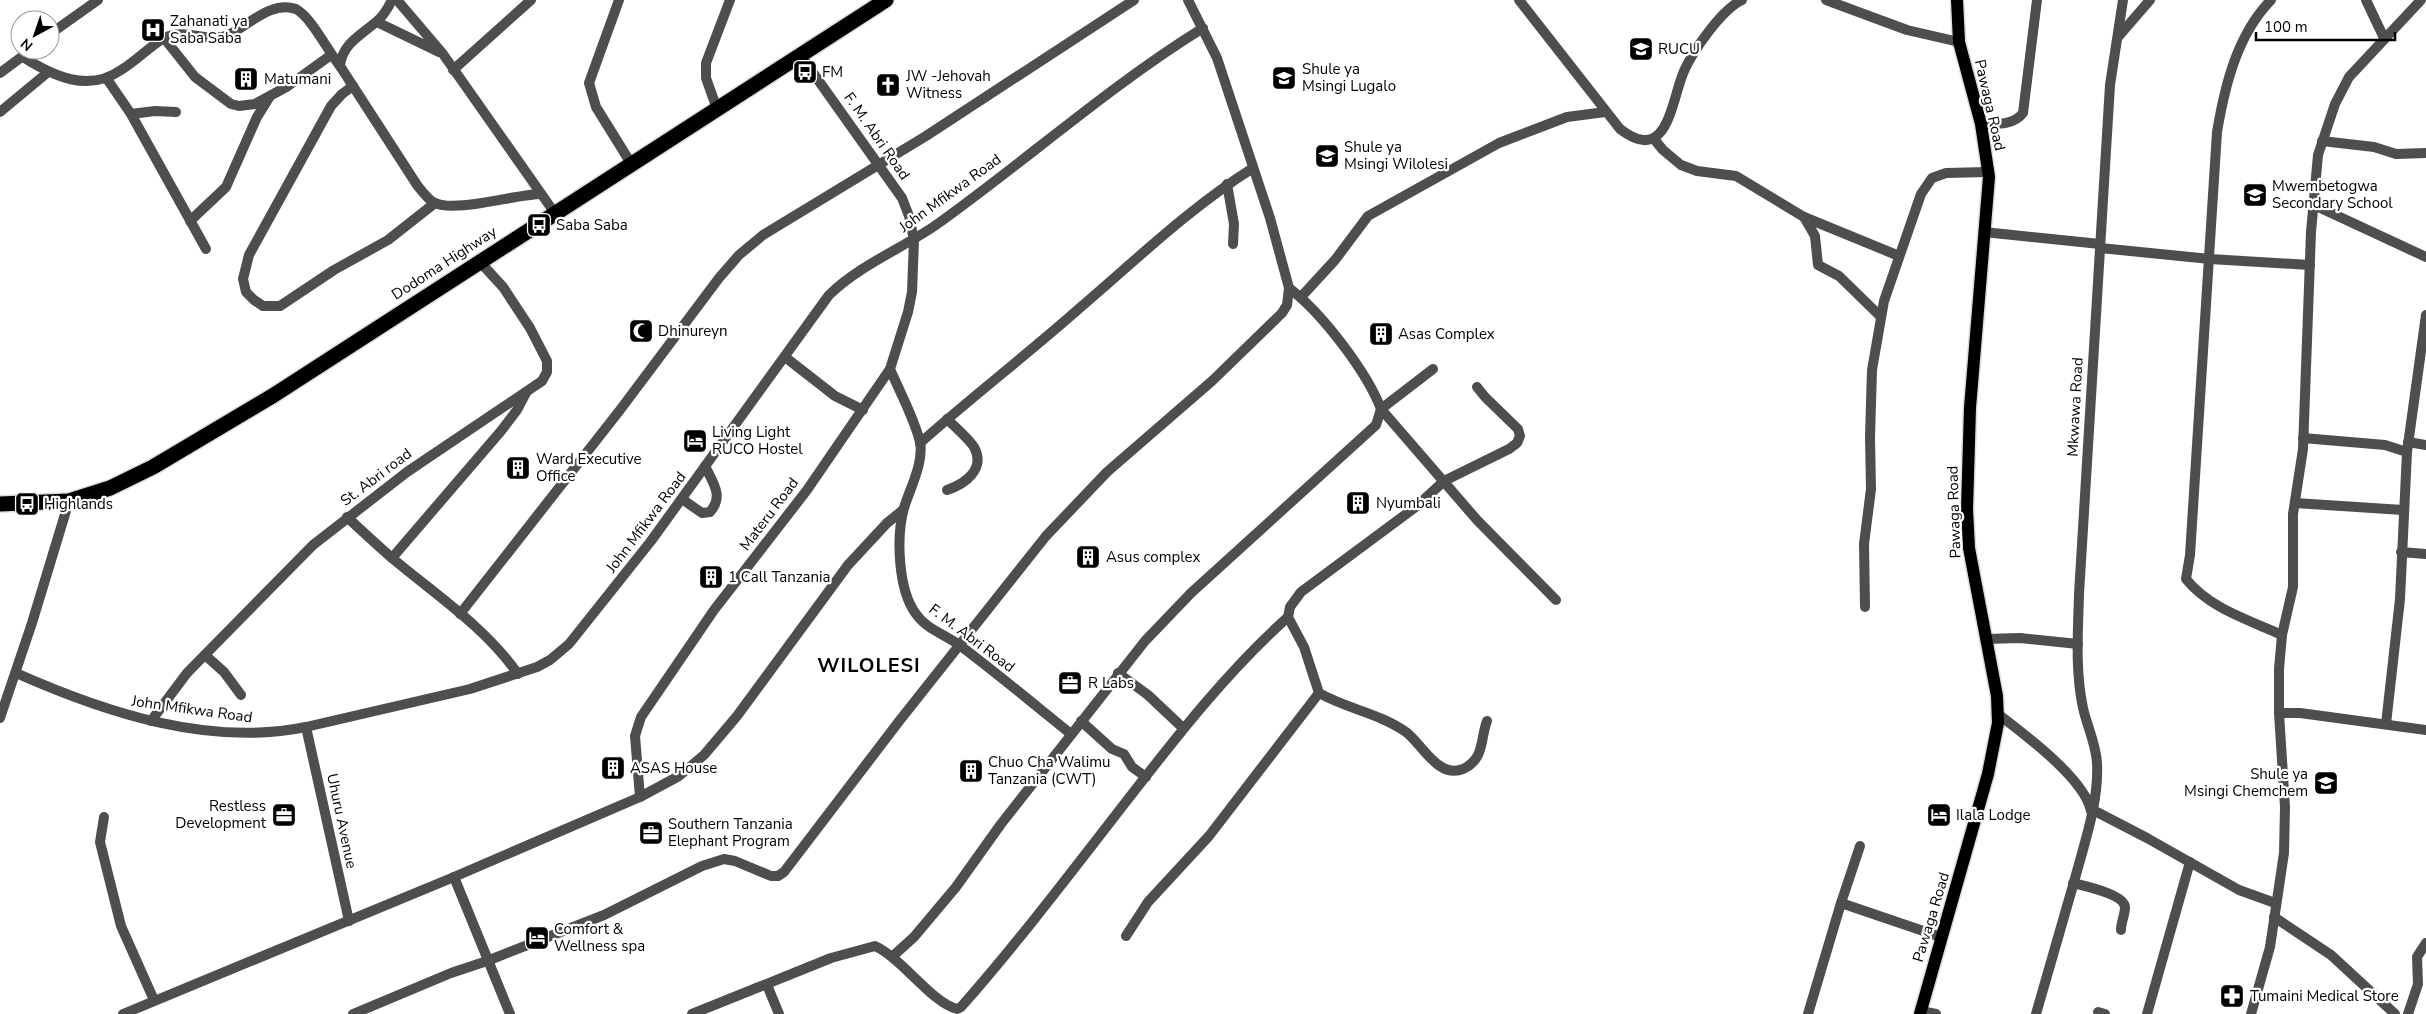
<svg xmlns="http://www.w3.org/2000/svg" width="2426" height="1014" font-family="'Nunito Sans',sans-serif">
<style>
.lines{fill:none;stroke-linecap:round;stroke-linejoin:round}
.major-casing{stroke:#dbdbdb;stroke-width:15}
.highway-casing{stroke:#dbdbdb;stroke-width:18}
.minor{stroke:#4e4e4e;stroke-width:10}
.major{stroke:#000;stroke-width:12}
.highway{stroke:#000;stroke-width:15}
.labels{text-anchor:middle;stroke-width:4.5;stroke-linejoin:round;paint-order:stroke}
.poi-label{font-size:15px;fill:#000;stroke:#fff;text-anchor:start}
.street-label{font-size:15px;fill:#000;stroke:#fff}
.district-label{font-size:20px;font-weight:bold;letter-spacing:1px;fill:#000;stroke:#fff}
</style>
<rect width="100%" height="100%" fill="#fff"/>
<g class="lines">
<defs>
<path id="major" d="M 1920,1014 L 1988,774 L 1998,723 L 1997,696 L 1969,548 L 1967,509 L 1970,408 L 1989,177 L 1981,124 L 1959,42 L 1957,0"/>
<path id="highway" d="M 0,504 L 69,501 L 110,488 L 153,467 L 274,395 L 886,0"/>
</defs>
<use href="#major" class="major-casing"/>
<use href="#highway" class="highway-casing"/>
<g class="minor">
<path d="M 392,0 C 388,8 383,17 376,22 C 361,35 342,44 340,66 L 417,185 C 422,191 427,198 433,202 C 453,214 516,194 541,194"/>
<path d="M 397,0 L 443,54 L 554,212"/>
<path d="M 619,0 L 589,83 L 596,107 L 632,165"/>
<path d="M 1519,0 L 1620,129 C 1668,166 1671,101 1684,71 C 1693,51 1721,10 1742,0"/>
<path d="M 1826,0 L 1907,30 L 1959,42"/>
<path d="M 2271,0 C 2237,35 2225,85 2217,132 L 2190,555 L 2186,579 C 2209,608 2249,620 2282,635"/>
<path d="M 2366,0 L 2384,38"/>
<path d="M 377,22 L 439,52"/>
<path d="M 50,34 L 98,0"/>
<path d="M 2118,37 L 2150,0"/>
<path d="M 164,38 L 195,77 L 231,104 L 239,106 L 255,104 L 288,86 L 331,55"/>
<path d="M 23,57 C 53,76 88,93 121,70 C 136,61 149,47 164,38 C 185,27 208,44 228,35 C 248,26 271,0 296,9 C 312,18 327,50 340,66"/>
<path d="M 453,70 L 531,0"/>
<path d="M 0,73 L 31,50"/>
<path d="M 107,79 L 131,114 L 206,249"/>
<path d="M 353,86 L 342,94 L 331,106 L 249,255 L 243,279 L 246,292 L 254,300 L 263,306 L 280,306 L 334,270 L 388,240 L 435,203"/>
<path d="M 717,109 L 706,78 L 706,63 L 730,0"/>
<path d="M 0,112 L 47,73"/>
<path d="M 131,114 L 155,111 L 176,112"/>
<path d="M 1981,124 C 1995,124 2013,126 2023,113 L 2037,0"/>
<path d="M 1654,139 L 1663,150 L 1681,165 L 1697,171 L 1736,176 L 1804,217 L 1899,256"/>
<path d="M 2322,141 L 2374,147 L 2396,154 L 2426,153"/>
<path d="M 1227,184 L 1234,224 L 1233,244"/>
<path d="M 2314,205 L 2426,257"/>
<path d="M 1804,217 L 1815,236 L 1818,265 L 1839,276 L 1881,317"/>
<path d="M 190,221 L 226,187 L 257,117 L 270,96"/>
<path d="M 1984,232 L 2100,244"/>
<path d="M 2100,248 L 2210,259 L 2310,265"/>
<path d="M 1301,297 L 1335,260 L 1368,216 L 1499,143 L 1567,117 L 1605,112"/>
<path d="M 785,357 L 835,396 L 863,410"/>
<path d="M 890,369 C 899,390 915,420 920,442 C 924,463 910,488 904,508 C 896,537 898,590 916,614 C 927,630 947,635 962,647 C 999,675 1035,705 1071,734"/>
<path d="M 1433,369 L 1381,409 L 1477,520 L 1556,600"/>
<path d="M 2303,438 L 2385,445 L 2407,452"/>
<path d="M 2408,442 L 2426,445"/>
<path d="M 920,443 C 973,396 1029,353 1082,306 C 1138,258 1191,207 1253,168"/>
<path d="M 947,490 C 965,484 986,469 974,447 C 967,437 956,428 947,419"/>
<path d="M 682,499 L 702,513 L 710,512 C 724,496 713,483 705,466"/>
<path d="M 2295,503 L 2403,510"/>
<path d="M 347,517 C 362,531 377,545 392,558 C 436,595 485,627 518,674"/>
<path d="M 2401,552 L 2426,554"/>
<path d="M 392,558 L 501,431 L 517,410 L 526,393"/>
<path d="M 1865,607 L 1864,544 L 1871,489 L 1870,437 L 1872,370 L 1884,301 L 1921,194 L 1932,178 L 1946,173 L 1988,172"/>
<path d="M 460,614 L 620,410 L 719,278 L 739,255 L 763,235 L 926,136 L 1134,0"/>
<path d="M 1288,617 L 1304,647 L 1319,693 C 1347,709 1379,713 1406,732 C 1422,744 1438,779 1463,769 C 1485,759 1480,739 1487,721"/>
<path d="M 1986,639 L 2020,638 L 2078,644"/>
<path d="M 205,655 L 224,672 L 241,695"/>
<path d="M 16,673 C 104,712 208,747 306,727 L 470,689 L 537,667 L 550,660 L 569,644 L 651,541 L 829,295 C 860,265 901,249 936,225 C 1027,160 1108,87 1203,28"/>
<path d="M 1118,673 L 1148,695 L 1183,728"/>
<path d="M 2279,713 L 2300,713 L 2426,730"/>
<path d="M 1998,714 C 2024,734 2085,779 2091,811"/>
<path d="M 0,718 L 32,623 L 69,501"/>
<path d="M 151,721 L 187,673 L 313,545 L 407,472 L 542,381 L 547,372 L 547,361 L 530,328 L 503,287 L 480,262"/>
<path d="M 1081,721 L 1112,749 L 1124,754 L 1132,767 L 1146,777"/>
<path d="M 2386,724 L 2400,599 L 2407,452 L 2426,315"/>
<path d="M 306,727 L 349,921"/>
<path d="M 640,797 L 635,736 L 641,717 L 714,610 L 807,490 L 890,369 L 908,312 L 912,292 L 914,240 L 909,216 L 902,198 L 801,56"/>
<path d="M 2093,810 L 2147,838 L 2239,890 L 2275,903"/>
<path d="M 104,817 L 100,842 L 121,926 L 154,1000"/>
<path d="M 454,877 L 510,1014"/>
<path d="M 2073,883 C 2084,886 2124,894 2125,907 C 2125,915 2121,922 2121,930"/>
<path d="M 1841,903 L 1860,846"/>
<path d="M 2274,917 L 2331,955 L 2395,1014"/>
<path d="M 1126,936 L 1148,902 L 1209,836 L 1319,693"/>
<path d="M 893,956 L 914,937 L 956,887 L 1001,824 L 1145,641 L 1191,593 L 1376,425 L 1381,409 C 1367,372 1322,313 1289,288"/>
<path d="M 767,985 L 779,1014"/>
<path d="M 1921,1011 L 1936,1014"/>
<path d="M 2098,1012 L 2105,1014"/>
<path d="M 123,1014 L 454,877 L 640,797 L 679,776 L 704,755 L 737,716 L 848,565 L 887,523 L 903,510"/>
<path d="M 353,1014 L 451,973 L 487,961 L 604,915 L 702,866 L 724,859 L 735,861 L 771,876 L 778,876 L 784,872 L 900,720 L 1046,536 L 1107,472 L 1212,381 L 1282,313 L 1287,305 L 1289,288 L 1270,218 L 1217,58 L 1188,0"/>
<path d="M 692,1014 L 831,958 L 875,946 C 903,959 932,1003 957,1009 L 961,1007 C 1021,939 1076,866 1132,794 C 1181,731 1229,670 1288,617 L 1290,607 L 1301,592 L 1417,506 L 1444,481 L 1509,449 L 1517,443 L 1520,436 L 1518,429 L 1485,397 L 1477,387"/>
<path d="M 1808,1014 L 1841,903 L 1941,937"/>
<path d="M 2036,1014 C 2049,970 2061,926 2074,882 C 2084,844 2099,803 2097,763 C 2096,744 2087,726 2083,708 C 2075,670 2078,632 2079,594 L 2110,85 L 2123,0"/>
<path d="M 2147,1014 L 2190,862"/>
<path d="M 2251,1014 L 2270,947 L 2284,853 L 2285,807 L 2279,713 L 2279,669 L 2282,635 L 2293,587 L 2293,514 L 2303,449 L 2311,232 L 2318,155 L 2335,104 L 2349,77 L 2421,0"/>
<path d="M 2408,1014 L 2418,984 L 2417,957 L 2426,943"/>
</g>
<use href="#major" class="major"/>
<use href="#highway" class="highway"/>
</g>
<defs>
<symbol id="hospital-square" viewBox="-11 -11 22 22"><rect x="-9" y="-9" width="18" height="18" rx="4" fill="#000" stroke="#fff"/><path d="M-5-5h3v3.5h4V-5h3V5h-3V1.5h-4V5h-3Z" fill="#fff"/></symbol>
<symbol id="university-square" viewBox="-11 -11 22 22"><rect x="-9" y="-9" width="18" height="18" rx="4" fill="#000" stroke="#fff"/><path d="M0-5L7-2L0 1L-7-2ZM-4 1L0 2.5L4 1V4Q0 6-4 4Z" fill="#fff"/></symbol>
<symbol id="bus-square" viewBox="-11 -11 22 22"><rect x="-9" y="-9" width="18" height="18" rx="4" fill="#000" stroke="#fff"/><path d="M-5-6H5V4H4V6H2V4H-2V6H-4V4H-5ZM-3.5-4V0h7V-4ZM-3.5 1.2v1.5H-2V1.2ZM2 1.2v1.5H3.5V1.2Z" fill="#fff"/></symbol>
<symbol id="school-square" viewBox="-11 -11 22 22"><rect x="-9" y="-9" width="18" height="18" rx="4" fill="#000" stroke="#fff"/><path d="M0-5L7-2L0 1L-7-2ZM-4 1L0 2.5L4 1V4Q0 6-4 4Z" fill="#fff"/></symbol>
<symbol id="building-square" viewBox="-11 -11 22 22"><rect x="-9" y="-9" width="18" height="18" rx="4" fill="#000" stroke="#fff"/><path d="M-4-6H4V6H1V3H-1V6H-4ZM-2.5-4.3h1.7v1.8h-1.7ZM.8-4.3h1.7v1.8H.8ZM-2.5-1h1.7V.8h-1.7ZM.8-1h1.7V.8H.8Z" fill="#fff"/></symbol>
<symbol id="church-square" viewBox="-11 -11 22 22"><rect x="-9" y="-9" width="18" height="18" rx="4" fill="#000" stroke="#fff"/><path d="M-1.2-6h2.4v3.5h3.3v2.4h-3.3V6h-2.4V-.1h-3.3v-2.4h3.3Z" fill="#fff"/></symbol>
<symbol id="mosque-square" viewBox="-11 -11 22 22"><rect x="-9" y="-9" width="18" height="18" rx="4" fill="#000" stroke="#fff"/><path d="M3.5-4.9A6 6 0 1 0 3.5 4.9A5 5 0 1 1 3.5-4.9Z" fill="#fff"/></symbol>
<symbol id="hotel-square" viewBox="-11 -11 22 22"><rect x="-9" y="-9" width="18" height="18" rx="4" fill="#000" stroke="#fff"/><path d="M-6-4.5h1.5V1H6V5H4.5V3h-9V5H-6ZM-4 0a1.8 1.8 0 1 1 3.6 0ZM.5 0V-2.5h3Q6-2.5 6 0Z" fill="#fff"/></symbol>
<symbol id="office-square" viewBox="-11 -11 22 22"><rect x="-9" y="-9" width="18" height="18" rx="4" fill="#000" stroke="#fff"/><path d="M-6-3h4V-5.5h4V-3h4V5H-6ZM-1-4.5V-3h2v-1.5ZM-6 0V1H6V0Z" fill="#fff"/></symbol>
<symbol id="pharmacy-square" viewBox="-11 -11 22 22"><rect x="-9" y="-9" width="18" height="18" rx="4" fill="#000" stroke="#fff"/><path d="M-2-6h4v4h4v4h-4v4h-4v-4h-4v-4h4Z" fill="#fff"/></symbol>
</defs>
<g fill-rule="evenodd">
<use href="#hospital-square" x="139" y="16" width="28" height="28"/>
<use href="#university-square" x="1627" y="35" width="28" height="28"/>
<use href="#bus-square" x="791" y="58" width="28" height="28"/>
<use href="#school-square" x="1270" y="64" width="28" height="28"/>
<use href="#building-square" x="232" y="65" width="28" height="28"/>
<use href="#church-square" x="874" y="71" width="28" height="28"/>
<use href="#school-square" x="1313" y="142" width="28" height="28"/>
<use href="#school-square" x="2241" y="181" width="28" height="28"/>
<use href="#bus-square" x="525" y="211" width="28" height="28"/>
<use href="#mosque-square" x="627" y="317" width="28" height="28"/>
<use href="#building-square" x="1367" y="320" width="28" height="28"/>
<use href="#hotel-square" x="681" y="427" width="28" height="28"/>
<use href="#building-square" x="504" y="454" width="28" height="28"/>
<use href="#building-square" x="1344" y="489" width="28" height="28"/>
<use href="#bus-square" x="13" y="490" width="28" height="28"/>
<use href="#building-square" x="1074" y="543" width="28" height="28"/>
<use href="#building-square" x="697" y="563" width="28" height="28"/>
<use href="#office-square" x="1056" y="669" width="28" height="28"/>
<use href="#building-square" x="599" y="754" width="28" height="28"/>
<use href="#building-square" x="957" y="757" width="28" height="28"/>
<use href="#school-square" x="2312" y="769" width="28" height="28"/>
<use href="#office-square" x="270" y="801" width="28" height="28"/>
<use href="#hotel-square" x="1925" y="801" width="28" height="28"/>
<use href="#office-square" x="637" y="819" width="28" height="28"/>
<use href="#hotel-square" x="523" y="924" width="28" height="28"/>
<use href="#pharmacy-square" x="2218" y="982" width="28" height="28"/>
</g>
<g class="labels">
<g class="poi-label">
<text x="170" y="26">Zahanati ya<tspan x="170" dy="17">Saba Saba</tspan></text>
<text x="1658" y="54">RUCU</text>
<text x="1302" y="74">Shule ya<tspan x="1302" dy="17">Msingi Lugalo</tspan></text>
<text x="822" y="77">FM</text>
<text x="906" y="81">JW -Jehovah<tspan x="906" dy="17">Witness</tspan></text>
<text x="264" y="84">Matumani</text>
<text x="1344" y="152">Shule ya<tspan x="1344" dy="17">Msingi Wilolesi</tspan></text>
<text x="2272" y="191">Mwembetogwa<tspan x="2272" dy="17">Secondary School</tspan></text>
<text x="556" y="230">Saba Saba</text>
<text x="658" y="336">Dhinureyn</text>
<text x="1398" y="339">Asas Complex</text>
<text x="712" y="437">Living Light<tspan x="712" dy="17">RUCO Hostel</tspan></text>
<text x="536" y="464">Ward Executive<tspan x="536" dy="17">Office</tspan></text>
<text x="1376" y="508">Nyumbali</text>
<text x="44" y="509">Highlands</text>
<text x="1106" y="562">Asus complex</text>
<text x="728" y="582">1 Call Tanzania</text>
<text x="1088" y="688">R Labs</text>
<text x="988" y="767">Chuo Cha Walimu<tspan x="988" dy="17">Tanzania (CWT)</tspan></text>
<text x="630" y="773">ASAS House</text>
<text x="2308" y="779" text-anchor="end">Shule ya<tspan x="2308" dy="17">Msingi Chemchem</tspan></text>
<text x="266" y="811" text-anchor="end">Restless<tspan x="266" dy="17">Development</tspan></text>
<text x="1956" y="820">Ilala Lodge</text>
<text x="668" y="829">Southern Tanzania<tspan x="668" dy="17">Elephant Program</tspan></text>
<text x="554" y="934">Comfort &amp;<tspan x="554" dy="17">Wellness spa</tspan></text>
<text x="2250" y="1001">Tumaini Medical Store</text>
</g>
<g class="street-label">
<text transform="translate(1990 105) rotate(77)" y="5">Pawaga Road</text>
<text transform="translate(877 136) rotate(55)" y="5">F. M. Abri Road</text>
<text transform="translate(950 193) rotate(-36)" y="5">John Mfikwa Road</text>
<text transform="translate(444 263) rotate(-33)" y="5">Dodoma Highway</text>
<text transform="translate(2075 407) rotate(-87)" y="5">Mkwawa Road</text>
<text transform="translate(376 477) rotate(-37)" y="5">St. Abri road</text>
<text transform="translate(1954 512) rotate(-92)" y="5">Pawaga Road</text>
<text transform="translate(769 514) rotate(-53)" y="5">Materu Road</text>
<text transform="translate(646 522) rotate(-53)" y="5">John Mfikwa Road</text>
<text transform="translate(972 638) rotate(37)" y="5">F. M. Abri Road</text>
<text transform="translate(192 709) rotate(8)" y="5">John Mfikwa Road</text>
<text transform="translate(342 821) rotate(78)" y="5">Uhuru Avenue</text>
<text transform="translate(1931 917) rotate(-73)" y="5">Pawaga Road</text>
</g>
<g class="district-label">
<text x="869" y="672">WILOLESI</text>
</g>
</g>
<g transform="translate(35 35) rotate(220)"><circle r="24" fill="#ffffff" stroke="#999999"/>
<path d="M0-4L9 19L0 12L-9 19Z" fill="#000000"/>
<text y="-8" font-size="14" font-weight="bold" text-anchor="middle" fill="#000000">N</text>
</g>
<path d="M2256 32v8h139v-8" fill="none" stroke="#000000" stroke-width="2.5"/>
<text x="2264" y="32" font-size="15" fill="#000000" stroke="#ffffff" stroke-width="4" paint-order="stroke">100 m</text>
</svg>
